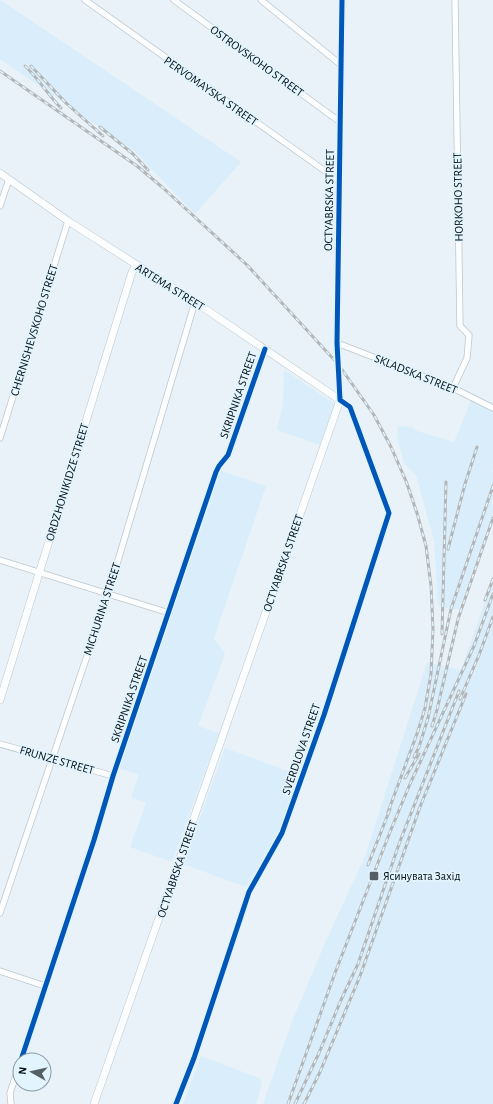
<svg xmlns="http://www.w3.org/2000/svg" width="493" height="1104" font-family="'Alegreya Sans',sans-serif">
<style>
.built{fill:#d9eefa}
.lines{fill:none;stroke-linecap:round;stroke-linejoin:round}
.minor-casing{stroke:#bdc7cd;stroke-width:7}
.major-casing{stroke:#bdc7cd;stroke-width:8}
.minor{stroke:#fcfdfe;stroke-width:5.5}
.major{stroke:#fcfdfe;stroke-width:7}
.rail-casing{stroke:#b3b6b8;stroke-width:3}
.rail{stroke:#e2f4fe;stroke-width:1.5;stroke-dasharray:4.5;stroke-linecap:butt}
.cycleway-casing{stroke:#e2f4fe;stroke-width:8}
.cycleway{stroke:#0057b8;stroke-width:5}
.poi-dot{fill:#555f64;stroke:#e2f4fe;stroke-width:1.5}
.labels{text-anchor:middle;stroke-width:3.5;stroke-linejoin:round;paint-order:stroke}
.street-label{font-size:12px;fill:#061015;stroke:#e2f4fe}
.poi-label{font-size:12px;fill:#061015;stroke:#e2f4fe;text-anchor:start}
</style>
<rect width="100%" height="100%" fill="#e8f2f8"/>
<g class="built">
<path d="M 0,1 L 2,1 L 241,162 L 195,214 L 135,152 L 0,59 Z"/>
<path d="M 284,370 L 335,404 L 320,445 L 277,430 L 283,404 Z"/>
<path d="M 472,399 L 493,408 L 493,468 L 492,472 L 493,472 L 493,515 L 459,609 L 451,609 L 438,605 L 434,541 L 416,475 L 404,463 L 397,437 L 398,426 L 411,427 L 417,431 L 454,442 Z"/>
<path d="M 219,470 L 266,486 L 214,638 L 225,654 L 198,726 L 219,733 L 172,862 L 130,847 L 146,803 L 131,797 L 139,775 L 119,768 Z"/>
<path d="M 493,579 L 493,1104 L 263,1104 L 291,1024 L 326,941 L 366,854 L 427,662 L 461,670 Z"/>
<path d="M 225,748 L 299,775 L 278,833 L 246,887 L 183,864 Z"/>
<path d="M 201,1056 L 261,1079 L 262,1083 L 256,1104 L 183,1104 Z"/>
</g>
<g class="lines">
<defs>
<g id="minor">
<path d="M 85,0 L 339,181"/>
<path d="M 174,0 L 340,122"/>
<path d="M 261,0 L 340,64"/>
<path d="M 0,206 L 9,179"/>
<path d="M 337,343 L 453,388 L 493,408"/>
<path d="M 453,388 L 467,358 L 469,335 L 460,326 L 455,0"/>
<path d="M 0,438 L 68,221"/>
<path d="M 0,560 L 169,613"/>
<path d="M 0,744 L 113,776"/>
<path d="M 0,913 L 108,594 L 195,302"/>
<path d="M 0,971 L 45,986"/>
<path d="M 21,1060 L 94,840 L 113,776 L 216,472 L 219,466 L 228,455 L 265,349"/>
<path d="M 11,1104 L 10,1093 L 20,1063"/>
<path d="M 176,1104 L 194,1058 L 249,892 L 282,833 L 324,715 L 389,513 L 350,407 L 340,400 L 337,343 L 342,0"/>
</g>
<g id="major">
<path d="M 0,173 L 68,221 L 195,302 L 340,400 L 94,1104"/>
<path d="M 0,700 L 132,272 L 136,266"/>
</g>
</defs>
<use href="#minor" class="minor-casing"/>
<use href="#major" class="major-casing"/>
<use href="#minor" class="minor"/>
<use href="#major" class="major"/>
<defs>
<g id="rail">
<path d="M 25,66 C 39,79 48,95 61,108"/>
<path d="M 31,66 L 66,103 L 103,136"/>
<path d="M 0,71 L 137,166 L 162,187 L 247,265 L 338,364 L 374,415 L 391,447 L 406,481 L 417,513 L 426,546 L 431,586 L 433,629 L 431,674 L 425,708 L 418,731 L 388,812"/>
<path d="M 100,127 L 133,154 L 148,170"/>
<path d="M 448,549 L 465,484 L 477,447"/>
<path d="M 485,600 L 493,579"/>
<path d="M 442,634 L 446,482"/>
<path d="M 460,699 L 479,655 L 493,617"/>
<path d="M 432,726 L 437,710 L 458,619 L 493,518"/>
<path d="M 414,757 L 419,747 L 428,718 L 451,609 L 493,486"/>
<path d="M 405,778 L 419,754"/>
<path d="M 368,865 L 390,809"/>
<path d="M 288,1104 L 335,973 L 390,832 L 410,784 L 474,646 L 493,594"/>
<path d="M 295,1104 L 319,1053 L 341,1000 L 358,964 L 399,844 L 459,691"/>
<path d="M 304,1104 L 320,1072 L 360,976 L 420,807 L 466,694"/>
</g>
</defs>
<use href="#rail" class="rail-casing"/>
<use href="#rail" class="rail"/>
<defs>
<g id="cycleway">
<path d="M 21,1060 L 94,840 L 113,776 L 216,472 L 219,466 L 228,455 L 265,349"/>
<path d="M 176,1104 L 194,1058 L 249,892 L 282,833 L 324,715 L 389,513 L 350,407 L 340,400 L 337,343 L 342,0"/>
</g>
</defs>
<use href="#cycleway" class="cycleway-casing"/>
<use href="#cycleway" class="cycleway"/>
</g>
<rect class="poi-dot" x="369" y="871" width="10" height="10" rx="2"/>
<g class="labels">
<g class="street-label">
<text transform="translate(257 61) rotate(36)" y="4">OSTROVSKOHO STREET</text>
<text transform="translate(211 91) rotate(35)" y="4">PERVOMAYSKA STREET</text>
<text transform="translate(458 197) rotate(-91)" y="4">HORKOHO STREET</text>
<text transform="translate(329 200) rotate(-89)" y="4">OCTYABRSKA STREET</text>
<text transform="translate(170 287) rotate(32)" y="4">ARTEMA STREET</text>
<text transform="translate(34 330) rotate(-73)" y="4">CHERNISHEVSKOHO STREET</text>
<text transform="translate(416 374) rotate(22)" y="4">SKLADSKA STREET</text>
<text transform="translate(238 395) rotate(-71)" y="4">SKRIPNIKA STREET</text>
<text transform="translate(67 482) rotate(-73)" y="4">ORDZHONIKIDZE STREET</text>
<text transform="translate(283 563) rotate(-71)" y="4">OCTYABRSKA STREET</text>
<text transform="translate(102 609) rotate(-72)" y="4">MICHURINA STREET</text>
<text transform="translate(129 699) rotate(-71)" y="4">SKRIPNIKA STREET</text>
<text transform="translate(301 749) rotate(-71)" y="4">SVERDLOVA STREET</text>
<text transform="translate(57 760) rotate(16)" y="4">FRUNZE STREET</text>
<text transform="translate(177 869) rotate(-71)" y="4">OCTYABRSKA STREET</text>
</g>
<g class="poi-label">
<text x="383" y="880">Ясинувата Захід</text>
</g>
</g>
<g transform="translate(32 1072) rotate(278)"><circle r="19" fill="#e2f4fe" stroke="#8a99a1"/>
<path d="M0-3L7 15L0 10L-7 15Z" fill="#555f64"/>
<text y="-6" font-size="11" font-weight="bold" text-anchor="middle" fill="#061015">N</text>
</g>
</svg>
